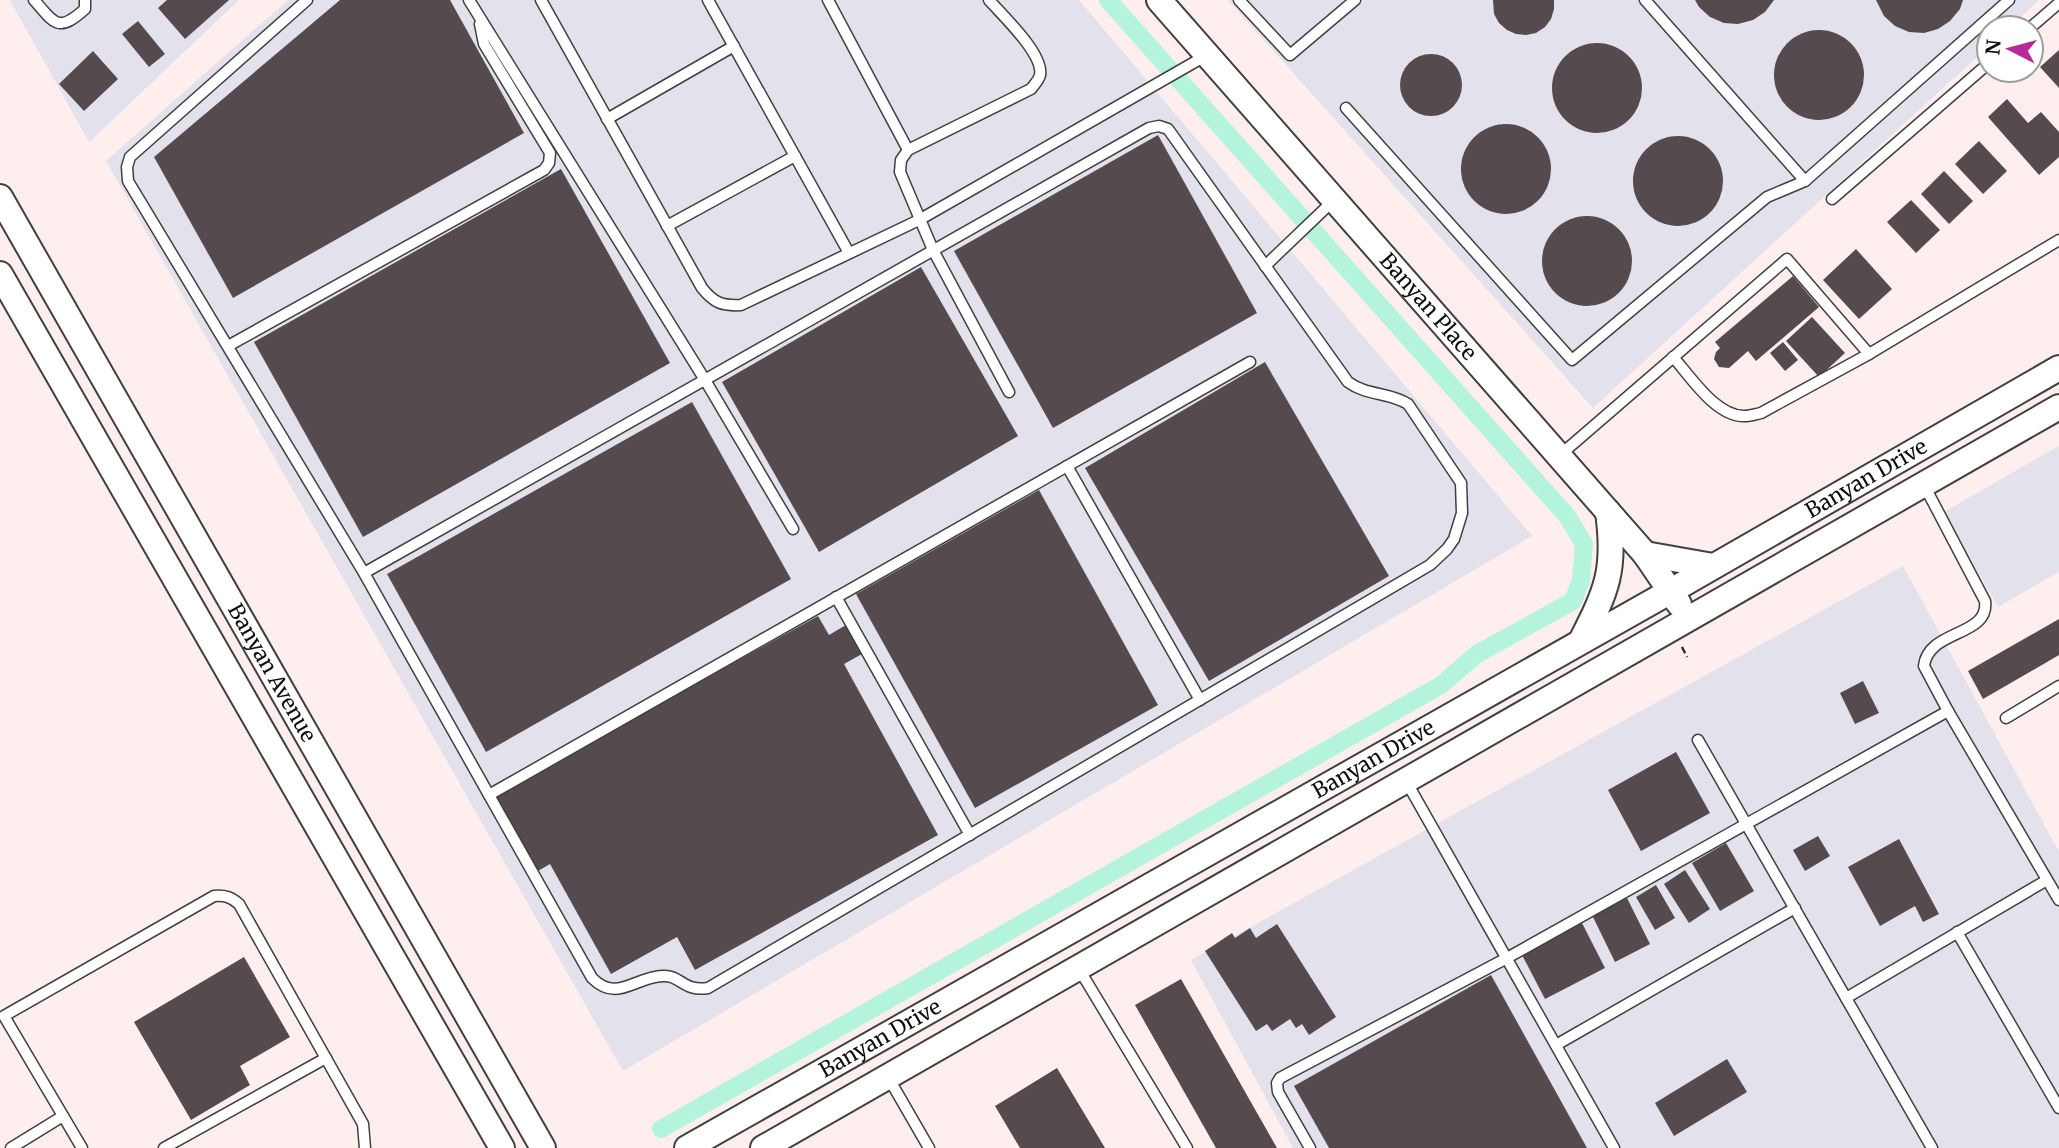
<svg xmlns="http://www.w3.org/2000/svg" width="2059" height="1148" font-family="Merriweather,serif">
<style>
.industrial{fill:#e3e1eb}
.lines{fill:none;stroke-linecap:round;stroke-linejoin:round}
.canal{stroke:#b4f4dc;stroke-width:18}
.building{fill:#554a4e}
.service-casing{stroke:#404040;stroke-width:13}
.tertiary-casing{stroke:#404040;stroke-width:28}
.path{stroke:#2f2f2f;stroke-width:2.5;stroke-dasharray:7 3.5;stroke-linecap:butt}
.service{stroke:#fff;stroke-width:10}
.tertiary{stroke:#fff;stroke-width:24}
.labels{text-anchor:middle;stroke-width:7;stroke-linejoin:round;paint-order:stroke}
.street-label{font-size:21px;fill:#0d0d0d;stroke:#fff}
</style>
<rect width="100%" height="100%" fill="#feeeed"/>
<g class="industrial">
<path d="M 10,0 L 239,0 L 89,142 Z"/>
<path d="M 288,0 L 1079,0 L 1532,536 L 623,1071 L 106,161 Z"/>
<path d="M 1228,0 L 2039,0 L 2009,28 L 1989,28 L 1989,46 L 1593,408 Z"/>
<path d="M 2059,446 L 2059,572 L 1998,607 L 1944,512 Z"/>
<path d="M 1903,566 L 2059,852 L 2059,1148 L 1293,1148 L 1191,960 Z"/>
</g>
<g class="lines">
<path class="canal" d="M 661,1129 L 1441,685 L 1477,654 L 1573,601 L 1581,580 L 1584,544 L 1567,516 L 1108,0"/>
</g>
<g class="building">
<path d="M 167,0 L 229,0 L 185,39 L 158,8 Z"/>
<path d="M 340,0 L 450,0 L 524,133 L 233,298 L 154,157 Z"/>
<path d="M 1493,0 L 1554,0 L 1554,9 L 1551,19 L 1545,27 L 1536,33 L 1526,35 L 1516,34 L 1507,30 L 1499,23 L 1494,14 Z"/>
<path d="M 1695,0 L 1774,0 L 1765,12 L 1753,20 L 1738,24 L 1724,23 L 1710,17 L 1699,7 Z"/>
<path d="M 1876,0 L 1963,0 L 1960,9 L 1950,21 L 1938,29 L 1924,33 L 1909,32 L 1895,26 L 1884,16 Z"/>
<path d="M 138,21 L 165,54 L 149,67 L 122,34 Z"/>
<circle cx="1819" cy="75" r="45"/>
<circle cx="1597" cy="88" r="45"/>
<path d="M 2059,50 L 2059,88 L 2040,67 Z"/>
<path d="M 93,51 L 118,79 L 84,111 L 59,84 Z"/>
<circle cx="1431" cy="85" r="31"/>
<path d="M 2007,99 L 2028,123 L 2041,112 L 2059,132 L 2059,157 L 2039,175 L 1988,117 Z"/>
<circle cx="1506" cy="169" r="45"/>
<path d="M 1158,135 L 1257,313 L 1053,428 L 954,251 Z"/>
<circle cx="1678" cy="181" r="45"/>
<path d="M 1979,141 L 2007,171 L 1983,194 L 1955,164 Z"/>
<path d="M 561,169 L 670,363 L 363,537 L 254,342 Z"/>
<path d="M 1944,171 L 1973,201 L 1949,224 L 1921,194 Z"/>
<path d="M 1911,200 L 1940,230 L 1916,253 L 1887,222 Z"/>
<circle cx="1587" cy="261" r="45"/>
<path d="M 1856,249 L 1892,289 L 1859,319 L 1823,280 Z"/>
<path d="M 921,267 L 1018,436 L 819,552 L 722,382 Z"/>
<path d="M 1793,276 L 1819,307 L 1756,361 L 1748,351 L 1729,368 L 1719,367 L 1714,359 L 1716,352 L 1720,348 L 1715,342 Z"/>
<path d="M 1812,317 L 1845,353 L 1819,377 L 1786,341 Z"/>
<path d="M 1783,342 L 1798,360 L 1785,371 L 1770,353 Z"/>
<path d="M 1265,362 L 1389,576 L 1209,681 L 1085,468 Z"/>
<path d="M 692,402 L 791,579 L 486,752 L 387,574 Z"/>
<path d="M 1039,490 L 1158,705 L 975,808 L 856,594 Z"/>
<path d="M 818,616 L 829,635 L 846,625 L 862,654 L 844,664 L 938,835 L 695,970 L 677,937 L 611,974 L 550,864 L 538,871 L 496,795 Z"/>
<path d="M 2059,619 L 2059,655 L 1983,699 L 1968,671 Z"/>
<path d="M 1863,681 L 1879,713 L 1855,724 L 1840,693 Z"/>
<path d="M 1676,752 L 1710,813 L 1641,851 L 1608,790 Z"/>
<path d="M 1818,836 L 1830,856 L 1805,871 L 1793,850 Z"/>
<path d="M 1899,839 L 1939,914 L 1923,922 L 1915,906 L 1880,926 L 1848,867 Z"/>
<path d="M 1726,843 L 1754,891 L 1720,911 L 1692,863 Z"/>
<path d="M 1685,870 L 1710,909 L 1689,923 L 1664,884 Z"/>
<path d="M 1656,885 L 1675,918 L 1655,930 L 1636,897 Z"/>
<path d="M 1627,898 L 1650,944 L 1615,962 L 1592,915 Z"/>
<path d="M 1582,923 L 1605,968 L 1545,999 L 1522,955 Z"/>
<path d="M 1277,924 L 1336,1017 L 1309,1035 L 1302,1024 L 1296,1028 L 1290,1019 L 1272,1031 L 1267,1024 L 1256,1031 L 1205,951 L 1232,933 L 1235,938 L 1250,928 L 1256,938 Z"/>
<path d="M 244,957 L 290,1037 L 240,1066 L 250,1085 L 191,1120 L 134,1022 Z"/>
<path d="M 1491,975 L 1587,1148 L 1329,1148 L 1294,1086 Z"/>
<path d="M 1181,979 L 1277,1148 L 1216,1148 L 1135,1005 Z"/>
<path d="M 1727,1059 L 1747,1092 L 1674,1136 L 1655,1103 Z"/>
<path d="M 1057,1068 L 1105,1148 L 1020,1148 L 995,1106 Z"/>
</g>
<g class="lines">
<defs>
<g id="service">
<path d="M 34,0 C 55,24 58,33 85,9 L 85,0"/>
<path d="M 307,0 L 130,157 L 127,167 L 128,181 L 364,573 L 592,978 C 617,1003 634,977 663,976 C 681,975 683,992 708,988 L 1430,565 L 1447,549 L 1454,539 L 1462,513 L 1461,483 L 1408,404 C 1389,392 1367,396 1348,382 L 1168,129 L 1159,126 L 1149,128 L 364,573"/>
<path d="M 469,0 L 705,380 L 793,529"/>
<path d="M 541,0 L 702,288 C 714,303 722,306 741,305 L 919,220 L 1207,55"/>
<path d="M 708,0 L 849,253"/>
<path d="M 828,0 L 908,150"/>
<path d="M 989,0 C 1002,15 1044,54 1040,75 C 1039,80 1034,85 1031,89 L 908,150 L 901,160 L 900,172 L 933,250 L 1009,392"/>
<path d="M 1239,0 L 1290,55 L 1355,0"/>
<path d="M 1645,0 L 1805,181"/>
<path d="M 2030,28 L 2059,3"/>
<path d="M 1346,108 L 1572,360 L 1767,197 L 1805,181 L 2009,0"/>
<path d="M 607,119 L 734,46"/>
<path d="M 1832,199 L 1989,63"/>
<path d="M 667,226 L 795,156"/>
<path d="M 1265,266 L 1333,201"/>
<path d="M 228,346 L 544,170 L 549,163 L 550,153 L 484,44 L 480,24"/>
<path d="M 1673,357 C 1691,377 1716,417 1745,416 C 1750,416 1756,414 1761,413 L 1869,354 L 2059,240"/>
<path d="M 1559,456 L 1787,259 L 1869,354"/>
<path d="M 1067,466 L 1200,700"/>
<path d="M 1924,485 L 1985,601 C 1990,637 1928,629 1924,666 L 1948,711 L 2059,900"/>
<path d="M 836,597 L 970,835"/>
<path d="M 2006,718 L 2059,686"/>
<path d="M 1698,740 L 1932,1148"/>
<path d="M 1406,781 L 1614,1148"/>
<path d="M 489,795 L 1250,362"/>
<path d="M 1957,932 L 2059,1108"/>
<path d="M 1079,969 L 1187,1148"/>
<path d="M 1846,998 L 2047,880"/>
<path d="M 1556,1045 L 1795,908"/>
<path d="M 888,1077 L 929,1148"/>
<path d="M 11,1148 L 63,1116"/>
<path d="M 82,1148 L 4,1016 L 214,896 C 225,895 231,897 239,904 L 363,1124 L 365,1148"/>
<path d="M 164,1148 L 326,1058"/>
<path d="M 1310,1148 L 1278,1092 L 1277,1083 L 1280,1078 L 1507,958 L 1948,711"/>
</g>
<g id="tertiary">
<path id="s1" d="M 1159,0 L 1645,554 L 1679,604"/>
<path id="s2" d="M 0,197 L 543,1148"/>
<path d="M 0,274 L 502,1148"/>
<path d="M 1645,554 L 1713,566"/>
<path d="M 1581,641 C 1607,590 1616,570 1608,512"/>
<path id="s3" d="M 687,1148 L 1671,591 L 2059,368"/>
<path d="M 763,1148 L 2059,407"/>
</g>
</defs>
<use href="#service" class="service-casing"/>
<use href="#tertiary" class="tertiary-casing"/>
<path class="path" d="M 1682,647 L 1687,657"/>
<use href="#service" class="service"/>
<use href="#tertiary" class="tertiary"/>
</g>
<g class="labels">
<g class="street-label">
<text dy="7" stroke="none"><textPath href="#s1" startOffset="408">Banyan Place</textPath></text>
<text dy="7" stroke="none"><textPath href="#s3" startOffset="1356">Banyan Drive</textPath></text>
<text dy="7" stroke="none"><textPath href="#s2" startOffset="548">Banyan Avenue</textPath></text>
<text dy="7" stroke="none"><textPath href="#s3" startOffset="789">Banyan Drive</textPath></text>
<text dy="7" stroke="none"><textPath href="#s3" startOffset="222">Banyan Drive</textPath></text>
</g>
</g>
<g transform="translate(2010 49) rotate(276)"><circle r="33" fill="#ffffff" stroke="#9e9e9e" stroke-width="2"/>
<path d="M0-5L12 26L0 18L-12 26Z" fill="#b82a99"/>
<text y="-10" font-size="19" font-weight="bold" text-anchor="middle" fill="#0d0d0d">N</text>
</g>
</svg>
